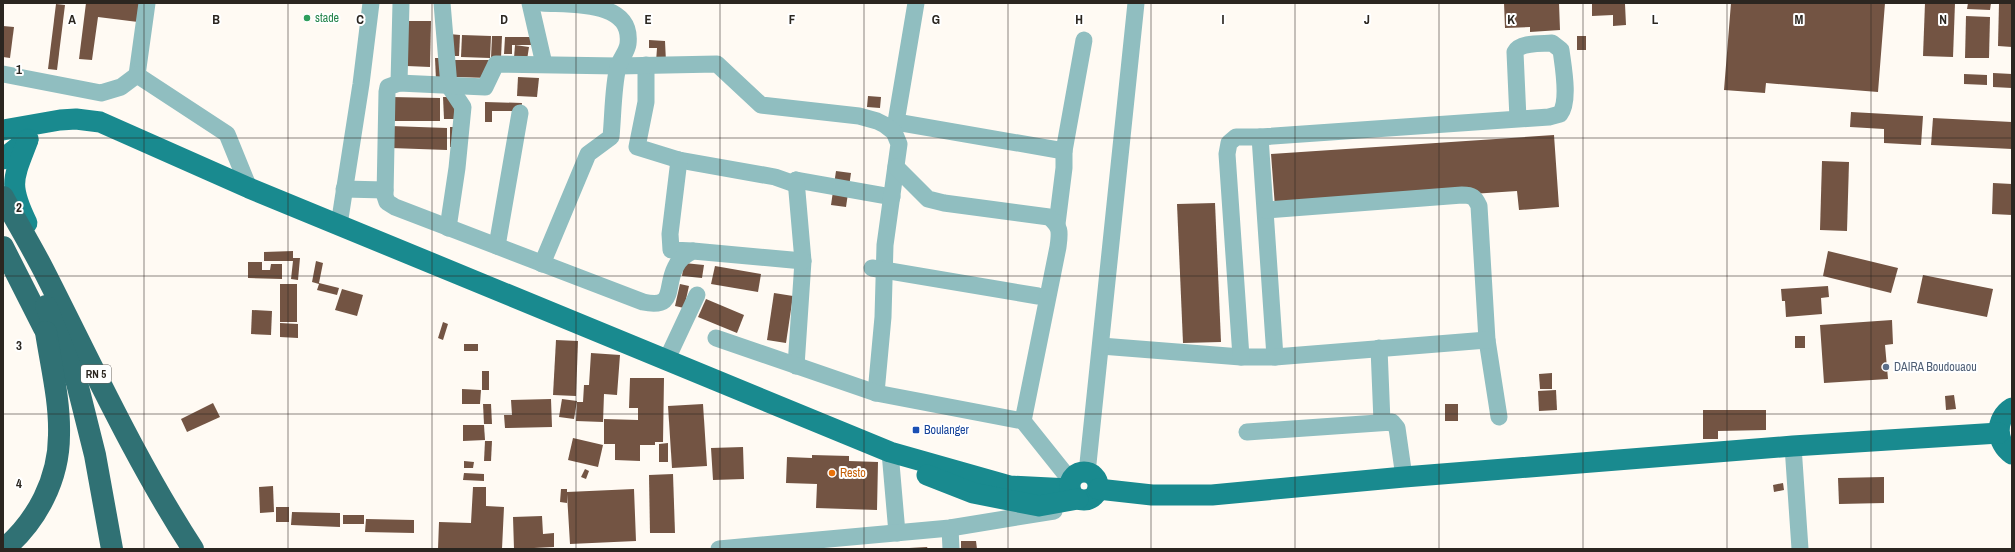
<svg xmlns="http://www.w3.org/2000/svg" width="2015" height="552" font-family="'Archivo Narrow',sans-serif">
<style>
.building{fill:#735443}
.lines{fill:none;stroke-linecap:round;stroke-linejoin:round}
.minor{stroke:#90bec0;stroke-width:17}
.major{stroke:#198a8f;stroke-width:21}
.highway{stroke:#307174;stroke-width:22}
.grid{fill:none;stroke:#2b2620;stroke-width:1;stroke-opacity:0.55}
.leisure-dot{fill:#2e9e5b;stroke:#fff;stroke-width:1.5}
.service-dot{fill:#5c6f8a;stroke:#fff;stroke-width:1.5}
.transit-dot{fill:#1a4fb4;stroke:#fff;stroke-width:1.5}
.food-dot{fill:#e8710a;stroke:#fff;stroke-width:1.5}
.labels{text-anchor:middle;stroke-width:4;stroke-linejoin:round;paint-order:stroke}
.shield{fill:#fff;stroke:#6b6763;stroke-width:1}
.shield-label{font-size:11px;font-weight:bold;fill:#2b2620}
.leisure-label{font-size:12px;fill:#27864d;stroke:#fff;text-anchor:start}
.service-label{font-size:12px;fill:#4e5e75;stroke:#fff;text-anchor:start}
.transit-label{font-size:12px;fill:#164399;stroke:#fff;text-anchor:start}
.food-label{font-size:12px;fill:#c56008;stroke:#fff;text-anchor:start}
.grid-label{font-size:13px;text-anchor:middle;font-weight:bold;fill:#2b2620;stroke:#fff;stroke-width:4;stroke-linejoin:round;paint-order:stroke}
</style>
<rect width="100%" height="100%" fill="#fffaf3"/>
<g class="building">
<path d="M 86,3 L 140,3 L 138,22 L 98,17 L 92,60 L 79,59 Z"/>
<path d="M 1504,3 L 1559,3 L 1560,30 L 1530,32 L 1530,27 L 1505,28 Z"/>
<path d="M 1592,3 L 1630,3 L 1625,4 L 1626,25 L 1613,26 L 1613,15 L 1592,16 Z"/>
<path d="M 1731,3 L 1885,3 L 1878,92 L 1766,83 L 1765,93 L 1724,90 Z"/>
<path d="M 1925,3 L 1955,3 L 1953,57 L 1923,56 Z"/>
<path d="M 1968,3 L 1991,3 L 1990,10 L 1967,9 Z"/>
<path d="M 1999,3 L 2012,3 L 2012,47 L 1998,46 Z"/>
<path d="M 56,4 L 65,5 L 57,70 L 48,69 Z"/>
<path d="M 1966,16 L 1990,17 L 1989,58 L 1965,58 Z"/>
<path d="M 408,21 L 431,21 L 430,67 L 407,66 Z"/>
<path d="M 3,26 L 14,27 L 10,58 L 3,57 Z"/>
<path d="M 449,34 L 460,35 L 459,56 L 449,56 Z"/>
<path d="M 462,35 L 491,36 L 490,58 L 461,57 Z"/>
<path d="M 492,36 L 502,36 L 501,58 L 491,58 Z"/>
<rect x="1577" y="36" width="9" height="14"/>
<path d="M 505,37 L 535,37 L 534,45 L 512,45 L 512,54 L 504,54 Z"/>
<path d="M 649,40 L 665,41 L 666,62 L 656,62 L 657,48 L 649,48 Z"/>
<path d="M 515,45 L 529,47 L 527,60 L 514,58 Z"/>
<path d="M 435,58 L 443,58 L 444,80 L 436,80 Z"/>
<path d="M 455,60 L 489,60 L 489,78 L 455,77 Z"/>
<path d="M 1993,73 L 2012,74 L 2012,88 L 1993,87 Z"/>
<path d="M 1964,74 L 1987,75 L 1987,85 L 1964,84 Z"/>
<path d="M 518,77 L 539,78 L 537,97 L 517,96 Z"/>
<path d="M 868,96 L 881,97 L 880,108 L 867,107 Z"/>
<path d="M 391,97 L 440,98 L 440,121 L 391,121 Z"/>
<path d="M 443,97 L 454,97 L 455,119 L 444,119 Z"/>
<path d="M 485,102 L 522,103 L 521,111 L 492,111 L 492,122 L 485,122 Z"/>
<path d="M 1851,112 L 1923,116 L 1921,145 L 1884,143 L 1884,129 L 1850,127 Z"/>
<path d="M 1933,118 L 2012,122 L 2012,149 L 1931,145 Z"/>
<path d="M 391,126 L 447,128 L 447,150 L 391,148 Z"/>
<path d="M 450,127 L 458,127 L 457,147 L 450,147 Z"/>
<path d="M 1554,135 L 1559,207 L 1519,210 L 1517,191 L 1275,207 L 1271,154 Z"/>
<path d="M 1822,161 L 1849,162 L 1847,231 L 1820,230 Z"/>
<path d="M 836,171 L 851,173 L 846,207 L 831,205 Z"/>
<path d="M 1993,183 L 2012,184 L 2012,215 L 1992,214 Z"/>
<path d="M 1215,203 L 1221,342 L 1183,343 L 1177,204 Z"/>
<path d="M 293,251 L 293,258 L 300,258 L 298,280 L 291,279 L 293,261 L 264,261 L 264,252 Z"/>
<path d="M 1828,251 L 1898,268 L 1891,293 L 1823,276 Z"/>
<path d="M 316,261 L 323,263 L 319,283 L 339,288 L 337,295 L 317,290 L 319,284 L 312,282 Z"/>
<path d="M 248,262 L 262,262 L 262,270 L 270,270 L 271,264 L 282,264 L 282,279 L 248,278 Z"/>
<path d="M 684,263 L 704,265 L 702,278 L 682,276 Z"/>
<path d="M 715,266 L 761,274 L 758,292 L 711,284 Z"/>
<path d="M 1923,275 L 1993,289 L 1987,317 L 1917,303 Z"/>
<rect x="280" y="284" width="17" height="38"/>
<path d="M 680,284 L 689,286 L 684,308 L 675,306 Z"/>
<path d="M 1828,286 L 1829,297 L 1821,298 L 1822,314 L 1786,317 L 1785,301 L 1782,301 L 1781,289 Z"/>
<path d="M 342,289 L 363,295 L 357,316 L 335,310 Z"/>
<path d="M 774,293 L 793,296 L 786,343 L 767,340 Z"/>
<path d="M 706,299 L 744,315 L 737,333 L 698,317 Z"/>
<path d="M 252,310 L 272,311 L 271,335 L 251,334 Z"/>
<path d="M 1892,320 L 1893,344 L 1885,345 L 1888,379 L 1824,383 L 1820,325 Z"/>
<path d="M 443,322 L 448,324 L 443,340 L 438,338 Z"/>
<path d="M 280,323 L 298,324 L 298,338 L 280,337 Z"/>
<rect x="1795" y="336" width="10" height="12"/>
<path d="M 556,340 L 578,341 L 576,396 L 553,395 Z"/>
<rect x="464" y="344" width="14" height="7"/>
<path d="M 591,353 L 620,355 L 617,395 L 604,394 L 603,422 L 576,421 L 577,402 L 583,402 L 584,385 L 589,385 Z"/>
<rect x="482" y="371" width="7" height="19"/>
<path d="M 1552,373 L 1552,389 L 1540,389 L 1539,374 Z"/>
<path d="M 630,378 L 664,378 L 663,442 L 655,442 L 655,445 L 640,445 L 640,461 L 615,460 L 615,444 L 604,444 L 604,419 L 638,420 L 638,408 L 629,408 Z"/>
<path d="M 462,389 L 481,390 L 480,404 L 462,404 Z"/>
<path d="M 1556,390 L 1557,410 L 1539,411 L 1538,391 Z"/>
<path d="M 1954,395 L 1956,409 L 1946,410 L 1945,396 Z"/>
<path d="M 551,399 L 552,427 L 505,428 L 504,415 L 512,415 L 511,400 Z"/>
<path d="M 562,399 L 577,401 L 574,419 L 559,417 Z"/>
<path d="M 213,403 L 220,417 L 187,432 L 181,419 Z"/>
<path d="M 483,404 L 491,404 L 492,424 L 484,424 Z"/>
<path d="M 703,404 L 707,466 L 672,468 L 668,406 Z"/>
<rect x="1445" y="404" width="13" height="17"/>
<path d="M 1703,410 L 1766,410 L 1766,430 L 1718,431 L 1718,439 L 1703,439 Z"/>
<path d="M 463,425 L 484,425 L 485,440 L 463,441 Z"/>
<path d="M 573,438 L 603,445 L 598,467 L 568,460 Z"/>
<path d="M 485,441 L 492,441 L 491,461 L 484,461 Z"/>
<path d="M 668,443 L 668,462 L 659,462 L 659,444 Z"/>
<path d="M 743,447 L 744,479 L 713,480 L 711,448 Z"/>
<path d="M 812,455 L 849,456 L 849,461 L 878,462 L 877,510 L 816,508 L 817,484 L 786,483 L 787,457 L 812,458 Z"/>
<path d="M 464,461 L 474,462 L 473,468 L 464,468 Z"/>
<path d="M 585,469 L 589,471 L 586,479 L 581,477 Z"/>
<path d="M 464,473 L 484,474 L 484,481 L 463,480 Z"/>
<path d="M 673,474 L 675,533 L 650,533 L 649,475 Z"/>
<path d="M 1884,477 L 1884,503 L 1839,504 L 1838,478 Z"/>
<path d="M 1783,483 L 1784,490 L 1774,492 L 1773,485 Z"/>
<path d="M 273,486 L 274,512 L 260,513 L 259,487 Z"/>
<path d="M 473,487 L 486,487 L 486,506 L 504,507 L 502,549 L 438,549 L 439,522 L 471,523 Z"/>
<path d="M 561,489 L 567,489 L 567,492 L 634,489 L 636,541 L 570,544 L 567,494 L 567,503 L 560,502 Z"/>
<rect x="276" y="507" width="13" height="15"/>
<path d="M 292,512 L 340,513 L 340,527 L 291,525 Z"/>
<rect x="343" y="515" width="21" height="9"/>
<path d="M 542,516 L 543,534 L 554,533 L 554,547 L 514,549 L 513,517 Z"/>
<path d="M 366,519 L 414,520 L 414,533 L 365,532 Z"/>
<path d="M 961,541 L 976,541 L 977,549 L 961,549 Z"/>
<path d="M 927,547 L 928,549 L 909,549 L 909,548 Z"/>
</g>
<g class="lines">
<g class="minor">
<path d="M 147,3 L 137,75 L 227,134 L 249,188"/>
<path d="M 442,3 L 449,86 L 463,107 L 457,168 L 448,228"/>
<path d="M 530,3 L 544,64"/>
<path d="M 916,3 L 896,122 L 1064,151"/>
<path d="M 646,65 L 646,102 L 637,147 L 679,160 L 775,177 L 792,183 L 796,180 L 892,197"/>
<path d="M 3,74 L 101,93 L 121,87 L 137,75"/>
<path d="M 399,83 L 401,3"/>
<path d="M 1260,137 L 1275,357"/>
<path d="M 679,160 L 670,234 L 671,250 L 693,251"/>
<path d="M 796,180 L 803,261 L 796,366"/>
<path d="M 344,189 L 385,190"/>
<path d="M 1266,210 L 1462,195 C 1472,195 1475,197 1479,206 L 1487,340 L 1499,417"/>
<path d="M 1057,224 L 1064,168 L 1064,151 L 1084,40"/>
<path d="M 339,225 L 361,84 L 371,3"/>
<path d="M 497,246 L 520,113"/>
<path d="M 803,261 L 693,251 C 685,255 679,259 675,268 C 665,288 676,309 643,302 L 395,207 L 387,202 L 385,196 L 387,92 L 388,87 L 399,83 L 485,87 L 496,64 L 618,66 L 717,64 L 761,105 L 859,116 L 877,121 L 885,125 L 894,132 L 899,144 L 885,245 L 883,317 L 876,393"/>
<path d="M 542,264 L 588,154 L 611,137 C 613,117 613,86 618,67 C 620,59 627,52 628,44 C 633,0 572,5 542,3"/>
<path d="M 872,268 L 1038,296"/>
<path d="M 716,338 L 876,393 L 1023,421 L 1058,247 C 1060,232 1061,227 1049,217 L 944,203 L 928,199 L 896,167"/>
<path d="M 1101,346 L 1241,357 L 1275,357 L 1487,340"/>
<path d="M 1379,348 L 1382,422"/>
<path d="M 1241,357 L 1227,154 L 1229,143 L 1236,137 L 1260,137 L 1549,117 L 1560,114 C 1570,101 1563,66 1561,50 L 1552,43 C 1542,44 1520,42 1515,52 L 1518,119"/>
<path d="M 667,359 L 697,295"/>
<path d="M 1023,421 L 1071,481"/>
<path d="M 1247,432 L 1392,422 L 1397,428 L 1404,477"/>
<path d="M 1793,446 L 1800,549"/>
<path d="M 890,452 L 897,533"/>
<path d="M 1087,473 L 1136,3"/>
<path d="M 950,528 L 951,549"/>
<path d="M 719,549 L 950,528 L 1054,511"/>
</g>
<g class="major">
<path d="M 3,130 L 60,120 L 76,119 L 100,122 L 249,188 L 890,452 L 1010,486 L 1070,489"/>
<path d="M 3,159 L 28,139"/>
<path d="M 27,223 C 8,184 13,179 28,140"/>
<path d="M 2012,408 C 1994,419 1996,443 2012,454"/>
<circle cx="1084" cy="486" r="14"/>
<path d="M 927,475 L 973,493 L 1039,506 L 1078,499"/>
<path d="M 1098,489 L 1152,495 L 1212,495 L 1404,477 L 1793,446 L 1999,433"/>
</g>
<g class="highway">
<path d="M 3,197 C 16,221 30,244 43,269 C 91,363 135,460 193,549"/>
<path d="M 3,247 L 44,328"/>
<path d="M 46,306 L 77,383 L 95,455 L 112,549"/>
<path d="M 4,549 C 37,521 59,479 59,435 C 60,401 51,365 46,332"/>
</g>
</g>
<path class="grid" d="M 144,3 L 144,549M 288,3 L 288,549M 432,3 L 432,549M 576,3 L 576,549M 720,3 L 720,549M 864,3 L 864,549M 1008,3 L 1008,549M 1151,3 L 1151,549M 1295,3 L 1295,549M 1439,3 L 1439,549M 1583,3 L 1583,549M 1727,3 L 1727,549M 1871,3 L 1871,549M 3,138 L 2012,138M 3,276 L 2012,276M 3,414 L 2012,414"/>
<circle class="leisure-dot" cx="307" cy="18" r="4"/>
<circle class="service-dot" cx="1886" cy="367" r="4"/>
<rect class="transit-dot" x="912" y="426" width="8" height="8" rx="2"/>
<circle class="food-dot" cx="832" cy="473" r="4"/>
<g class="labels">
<rect class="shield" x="81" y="365" width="30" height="18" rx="3"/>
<g class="shield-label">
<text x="96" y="378">RN 5</text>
</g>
<g class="leisure-label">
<text x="315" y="22">stade</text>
</g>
<g class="service-label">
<text x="1894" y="371">DAIRA Boudouaou</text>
</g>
<g class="transit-label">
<text x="924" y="434">Boulanger</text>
</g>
<g class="food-label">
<text x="840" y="477">Resto</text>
</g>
</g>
<g class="grid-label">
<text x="72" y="24">A</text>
<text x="216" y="24">B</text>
<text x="360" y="24">C</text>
<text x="504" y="24">D</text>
<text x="648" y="24">E</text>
<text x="792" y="24">F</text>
<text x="936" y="24">G</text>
<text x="1079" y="24">H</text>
<text x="1223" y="24">I</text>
<text x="1367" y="24">J</text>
<text x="1511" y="24">K</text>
<text x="1655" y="24">L</text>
<text x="1799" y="24">M</text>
<text x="1943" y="24">N</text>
<text x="19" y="74">1</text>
<text x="19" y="212">2</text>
<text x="19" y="350">3</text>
<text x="19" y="488">4</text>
</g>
<rect width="2015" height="552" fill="none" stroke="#2b2620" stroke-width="8"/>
</svg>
